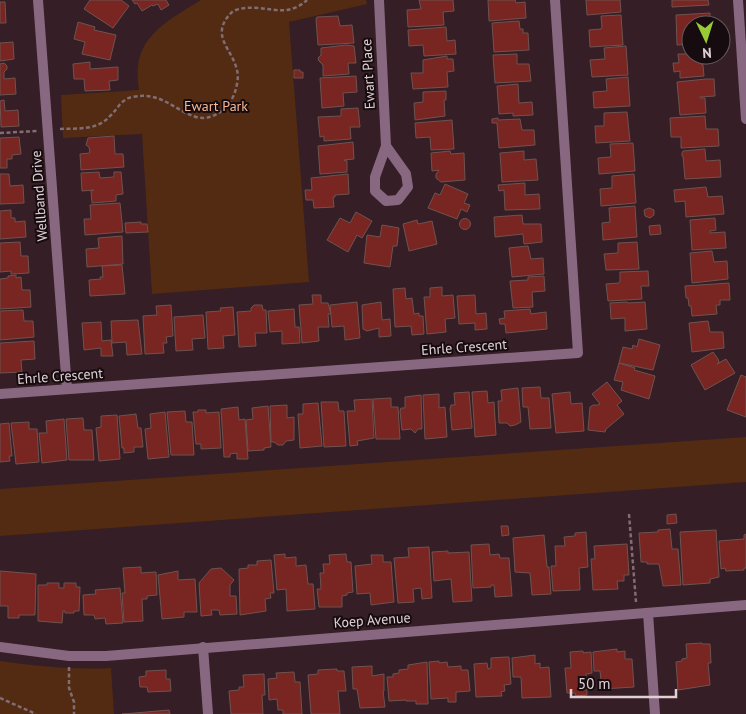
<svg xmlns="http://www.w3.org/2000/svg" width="746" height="714" font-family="'PT Sans',sans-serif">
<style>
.green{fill:#522b12}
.building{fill:#792521;stroke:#6f5350}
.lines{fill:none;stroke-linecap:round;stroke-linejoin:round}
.path{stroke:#816d72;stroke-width:2.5;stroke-dasharray:4 2.5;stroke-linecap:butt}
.minor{stroke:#886880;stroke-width:10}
.labels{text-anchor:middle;stroke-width:4;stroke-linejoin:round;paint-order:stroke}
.street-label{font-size:14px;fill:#e1d1d5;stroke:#160c0f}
.park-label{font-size:14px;fill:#f7b893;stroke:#160c0f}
</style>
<rect width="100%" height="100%" fill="#351e25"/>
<g class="green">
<path d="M 201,0 L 366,0 L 367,4 L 289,22 L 309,282 L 152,294 L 142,134 L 63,138 L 61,95 L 139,90 C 138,83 137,74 138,66 C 142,32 174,17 201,0 Z"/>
<path d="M 746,437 L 746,482 L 0,536 L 0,489 Z"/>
<path d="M 0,661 C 37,666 73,670 111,668 L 114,714 L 0,714 Z"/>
</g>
<g class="building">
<path d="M 90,0 L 121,0 L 129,6 L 113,28 L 84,9 Z"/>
<path d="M 132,0 L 166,0 L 169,5 L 161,10 L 158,4 L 153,6 L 152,5 L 142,11 L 137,3 L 135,4 Z"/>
<path d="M 419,0 L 453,0 L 454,11 L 443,12 L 444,25 L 408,27 L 407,10 L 421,9 Z"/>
<path d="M 488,0 L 515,0 L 516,3 L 525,2 L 526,18 L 489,21 Z"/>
<path d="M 586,0 L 620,0 L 621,12 L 587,15 Z"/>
<path d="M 672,0 L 708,0 L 709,5 L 672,7 Z"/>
<path d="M 0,2 L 5,2 L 6,23 L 0,23 Z"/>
<path d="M 710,13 L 710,25 L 691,25 L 691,44 L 677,45 L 676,15 Z"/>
<path d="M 621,15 L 623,45 L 590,47 L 589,30 L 601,29 L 602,27 L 601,16 Z"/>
<path d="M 338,16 L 340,26 L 352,25 L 354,43 L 318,45 L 316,19 L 317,17 Z"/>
<path d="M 519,21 L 520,29 L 523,29 L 523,33 L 528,33 L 529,50 L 494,52 L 492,23 Z"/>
<path d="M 78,22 L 95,27 L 94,30 L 116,35 L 110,60 L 82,54 L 85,42 L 74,39 Z"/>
<path d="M 446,27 L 447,41 L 455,40 L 456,54 L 424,56 L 423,45 L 409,46 L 408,30 Z"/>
<path d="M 13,42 L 14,59 L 0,61 L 0,43 Z"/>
<path d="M 346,45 L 354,46 L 356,63 L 348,63 L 349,74 L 323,76 L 323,65 L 319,61 L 318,58 L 321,55 L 321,48 Z"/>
<path d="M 626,46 L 628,75 L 592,77 L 590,60 L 605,59 L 604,48 Z"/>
<path d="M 691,50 L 691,55 L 712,55 L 713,63 L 701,64 L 703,65 L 704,76 L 680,78 L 680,71 L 674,72 L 673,63 L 679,63 L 678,54 L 688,54 L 688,51 Z"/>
<path d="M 517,54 L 517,64 L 529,64 L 531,81 L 495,83 L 493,55 Z"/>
<path d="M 447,56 L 447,59 L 453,59 L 454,71 L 447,72 L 448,87 L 413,89 L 411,73 L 423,73 L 423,60 Z"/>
<path d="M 90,62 L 90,69 L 118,67 L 118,80 L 109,81 L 110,90 L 85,91 L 84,79 L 74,79 L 73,64 Z"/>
<path d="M 4,63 L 7,66 L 7,69 L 4,72 L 4,79 L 15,78 L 16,94 L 0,95 L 0,64 Z"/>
<path d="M 294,70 L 300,70 L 300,72 L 303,72 L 303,78 L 294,78 Z"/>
<path d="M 356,76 L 357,92 L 343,93 L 344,106 L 322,108 L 320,78 Z"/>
<path d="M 628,77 L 630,106 L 594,108 L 593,92 L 607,91 L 606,79 Z"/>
<path d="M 706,79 L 714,79 L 715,96 L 700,97 L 700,98 L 705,98 L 706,113 L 680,115 L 677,82 Z"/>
<path d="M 518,84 L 519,103 L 532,102 L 533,115 L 513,116 L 513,113 L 499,114 L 497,86 Z"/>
<path d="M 446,91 L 446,100 L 444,100 L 445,116 L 415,120 L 414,103 L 423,102 L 423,92 Z"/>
<path d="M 4,100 L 5,111 L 18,110 L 19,126 L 1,127 L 0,101 Z"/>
<path d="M 358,108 L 360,127 L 350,127 L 351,139 L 324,141 L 324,136 L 320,137 L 318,117 L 341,116 L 341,109 Z"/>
<path d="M 627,112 L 630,141 L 596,143 L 595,126 L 604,126 L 604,113 Z"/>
<path d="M 705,116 L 706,129 L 718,129 L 719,146 L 681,148 L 681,137 L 671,137 L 670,118 Z"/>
<path d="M 498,118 L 498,120 L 520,119 L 522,130 L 534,130 L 535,145 L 499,148 L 497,123 L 492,123 L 492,119 Z"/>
<path d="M 452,120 L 454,149 L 431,150 L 430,137 L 416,138 L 415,123 Z"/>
<path d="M 114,136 L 115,154 L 123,154 L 124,167 L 81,170 L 80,154 L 90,153 L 89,147 L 86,145 L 88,138 Z"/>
<path d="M 19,137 L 21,154 L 12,155 L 12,159 L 7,159 L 7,168 L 0,168 L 0,138 Z"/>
<path d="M 353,142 L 354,159 L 344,160 L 347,161 L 347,172 L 320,174 L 318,146 Z"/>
<path d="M 633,143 L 635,171 L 599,174 L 598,158 L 611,157 L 610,144 Z"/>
<path d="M 705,149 L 706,161 L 720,160 L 721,177 L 685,179 L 683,156 L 682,156 L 682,153 L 683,151 Z"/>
<path d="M 450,151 L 451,154 L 464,153 L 465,180 L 441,182 L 436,178 L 436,174 L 439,170 L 432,171 L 431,153 Z"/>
<path d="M 524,151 L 524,160 L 536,159 L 538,180 L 502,182 L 500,153 Z"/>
<path d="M 99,172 L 100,178 L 114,177 L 114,172 L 121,172 L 123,194 L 116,195 L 116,201 L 92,203 L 91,191 L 94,190 L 82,191 L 81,173 Z"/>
<path d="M 0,174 L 9,174 L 10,186 L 23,185 L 24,203 L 0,204 Z"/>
<path d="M 348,174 L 349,194 L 335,195 L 335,197 L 333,197 L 334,207 L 314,208 L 313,200 L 306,200 L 305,190 L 312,190 L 311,178 Z"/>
<path d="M 634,174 L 636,203 L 601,206 L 600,189 L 612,188 L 612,176 Z"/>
<path d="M 525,183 L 525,195 L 539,194 L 540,209 L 505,210 L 504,190 L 499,191 L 498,185 Z"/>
<path d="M 445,184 L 468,194 L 464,203 L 470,205 L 467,212 L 461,209 L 457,219 L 428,208 L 435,193 L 440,195 Z"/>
<path d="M 706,187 L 708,197 L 722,196 L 724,214 L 686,217 L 685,201 L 675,202 L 674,190 Z"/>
<path d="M 120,203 L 123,232 L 85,235 L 84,219 L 91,219 L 90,205 Z"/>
<path d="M 635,206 L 637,237 L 603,240 L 602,223 L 610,222 L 609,208 Z"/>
<path d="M 649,208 L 654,210 L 654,215 L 650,218 L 645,216 L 644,210 Z"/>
<path d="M 11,210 L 11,218 L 15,218 L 15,222 L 25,221 L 26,237 L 0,239 L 0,211 Z"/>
<path d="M 356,212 L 372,221 L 362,238 L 357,235 L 348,252 L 327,240 L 340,218 L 350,223 Z"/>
<path d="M 522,215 L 523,224 L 541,224 L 542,242 L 524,244 L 523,234 L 495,237 L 494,217 Z"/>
<path d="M 715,218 L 716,230 L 710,231 L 710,233 L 725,232 L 726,248 L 692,250 L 690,220 Z"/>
<circle cx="465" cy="224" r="5.5"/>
<path d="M 417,220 L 418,224 L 432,221 L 437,244 L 409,251 L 403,224 Z"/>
<path d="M 141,222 L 141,224 L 147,224 L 148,232 L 126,233 L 125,223 Z"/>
<path d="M 382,225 L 399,228 L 397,246 L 393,246 L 390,267 L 364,263 L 367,235 L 380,237 Z"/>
<path d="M 660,225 L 661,234 L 650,235 L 649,226 Z"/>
<path d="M 122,236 L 123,264 L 87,267 L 86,249 L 99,248 L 98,238 Z"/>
<path d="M 20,242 L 21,256 L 28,256 L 29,273 L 11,274 L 11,271 L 0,272 L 0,243 Z"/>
<path d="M 637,242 L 639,269 L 606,270 L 604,254 L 618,253 L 618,243 Z"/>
<path d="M 528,246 L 531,259 L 543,258 L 544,274 L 512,277 L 509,248 Z"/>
<path d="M 712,251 L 714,262 L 727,261 L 728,279 L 692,283 L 690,253 Z"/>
<path d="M 122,265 L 125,294 L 90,296 L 89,280 L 101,279 L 100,277 L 103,277 L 102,266 Z"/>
<path d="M 648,271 L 649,286 L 641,286 L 642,299 L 608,301 L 606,284 L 619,283 L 620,281 L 620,272 Z"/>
<path d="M 16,275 L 16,278 L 21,277 L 22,290 L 30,290 L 31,307 L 0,309 L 0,279 L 8,278 L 8,276 Z"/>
<path d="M 544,276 L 545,291 L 532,292 L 533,307 L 513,308 L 510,281 L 528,280 L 528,277 Z"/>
<path d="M 729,283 L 730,300 L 720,300 L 720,305 L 716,305 L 717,314 L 692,316 L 691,306 L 689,306 L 688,298 L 686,298 L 685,286 Z"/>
<path d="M 442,287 L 442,296 L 453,295 L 455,318 L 445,319 L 446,332 L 427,334 L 424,297 L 430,297 L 430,288 Z"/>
<path d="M 405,288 L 406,299 L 412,298 L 414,314 L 419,313 L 419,316 L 423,316 L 424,334 L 412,335 L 411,326 L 395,327 L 393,289 Z"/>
<path d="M 312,295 L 321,295 L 321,303 L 328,303 L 331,314 L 328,314 L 329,327 L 318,327 L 319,341 L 302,343 L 299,305 L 313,304 Z"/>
<path d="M 475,295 L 476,314 L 486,313 L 487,329 L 475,330 L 475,323 L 459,324 L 457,296 Z"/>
<path d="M 357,302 L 360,338 L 345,340 L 344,326 L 332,327 L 330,305 Z"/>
<path d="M 381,302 L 382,320 L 390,319 L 391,336 L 379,337 L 379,328 L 367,331 L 363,329 L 362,305 Z"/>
<path d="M 627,302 L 628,303 L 645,302 L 647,329 L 625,331 L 625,318 L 611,319 L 610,303 Z"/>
<path d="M 171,305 L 173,336 L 166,337 L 167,343 L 163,343 L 164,353 L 145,354 L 143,316 L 157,315 L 156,306 Z"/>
<path d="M 254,305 L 262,305 L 263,310 L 266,310 L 267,333 L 255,333 L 256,346 L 239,347 L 237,312 L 251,311 L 251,308 Z"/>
<path d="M 233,307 L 235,335 L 223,336 L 224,348 L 208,349 L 206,312 L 221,311 L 220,308 Z"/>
<path d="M 294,309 L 295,327 L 299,327 L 300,343 L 282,344 L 282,331 L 270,332 L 268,311 Z"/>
<path d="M 530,309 L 531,314 L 546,312 L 547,329 L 506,333 L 505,324 L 500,324 L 499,319 L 505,318 L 504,311 Z"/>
<path d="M 23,310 L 24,321 L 33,321 L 34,337 L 0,340 L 0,311 Z"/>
<path d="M 203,315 L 205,338 L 192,339 L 193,350 L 176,351 L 174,317 Z"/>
<path d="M 138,320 L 142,354 L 127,355 L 126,342 L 112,343 L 111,321 Z"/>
<path d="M 708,321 L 710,332 L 723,332 L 724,348 L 692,352 L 689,323 Z"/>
<path d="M 101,322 L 102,341 L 111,340 L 113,356 L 101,356 L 101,348 L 84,350 L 82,323 Z"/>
<path d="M 639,339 L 660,345 L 653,370 L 619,363 L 623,347 L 632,349 L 633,345 L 637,347 Z"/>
<path d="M 34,341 L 35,359 L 21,360 L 22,372 L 0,373 L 0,343 Z"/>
<path d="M 713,352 L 718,359 L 719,362 L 717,364 L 726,359 L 735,373 L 705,390 L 691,365 Z"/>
<path d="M 619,363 L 635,368 L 634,370 L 655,376 L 649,399 L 621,390 L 623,382 L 614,380 Z"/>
<path d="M 741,375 L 746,377 L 746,417 L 727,410 Z"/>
<path d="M 607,382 L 622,401 L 617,405 L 624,414 L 606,429 L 605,432 L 588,430 L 590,407 L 593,405 L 598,405 L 600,404 L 592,394 Z"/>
<path d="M 540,387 L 541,398 L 549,398 L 551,428 L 530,429 L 528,407 L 523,407 L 522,388 Z"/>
<path d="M 518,388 L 521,422 L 515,425 L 510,426 L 507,423 L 499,423 L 498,401 L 502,401 L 501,390 Z"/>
<path d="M 487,391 L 488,403 L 494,402 L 496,435 L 475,437 L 472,392 Z"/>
<path d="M 469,392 L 472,428 L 452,430 L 450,409 L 451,405 L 455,405 L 454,393 Z"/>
<path d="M 570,392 L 571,404 L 582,403 L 584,431 L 556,433 L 552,394 Z"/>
<path d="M 439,394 L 439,408 L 445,407 L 447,437 L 425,439 L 423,395 Z"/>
<path d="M 421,395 L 422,429 L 418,429 L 415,433 L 411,429 L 402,430 L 400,411 L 401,408 L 405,408 L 405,397 Z"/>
<path d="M 391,398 L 391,407 L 398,407 L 400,439 L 376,439 L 373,399 Z"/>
<path d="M 372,399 L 374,438 L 357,441 L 358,445 L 350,446 L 347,411 L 355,411 L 354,400 Z"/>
<path d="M 321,402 L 338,402 L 339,411 L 344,411 L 346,446 L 324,447 Z"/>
<path d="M 318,403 L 322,446 L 300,448 L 298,414 L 303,414 L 303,404 Z"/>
<path d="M 287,405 L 287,418 L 294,417 L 294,440 L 286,441 L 283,445 L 278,445 L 274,442 L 271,442 L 270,406 Z"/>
<path d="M 268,406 L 271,447 L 264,448 L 264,450 L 248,451 L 246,420 L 253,419 L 252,408 Z"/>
<path d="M 238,407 L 239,420 L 245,419 L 248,459 L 237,459 L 237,453 L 230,454 L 230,457 L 224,457 L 221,409 Z"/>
<path d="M 198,410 L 206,410 L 206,413 L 219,412 L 221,448 L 201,449 L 201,444 L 196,444 L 193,412 L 198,412 Z"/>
<path d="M 185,411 L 186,422 L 192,422 L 194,455 L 171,455 L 167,412 Z"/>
<path d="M 165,412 L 169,457 L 148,459 L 145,429 L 151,428 L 150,414 Z"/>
<path d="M 136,414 L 138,428 L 141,428 L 143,447 L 134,447 L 134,452 L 124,453 L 124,448 L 122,448 L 119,416 Z"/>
<path d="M 117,415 L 120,459 L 99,461 L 96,428 L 101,427 L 101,416 Z"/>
<path d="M 83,418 L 84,430 L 92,430 L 94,460 L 69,460 L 66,419 Z"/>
<path d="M 64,419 L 67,460 L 42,463 L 39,433 L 47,433 L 46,421 Z"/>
<path d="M 29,422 L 29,429 L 37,429 L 39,462 L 16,464 L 11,423 Z"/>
<path d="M 9,423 L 12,456 L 9,456 L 10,461 L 0,462 L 0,424 Z"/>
<path d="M 676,514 L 677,523 L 667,524 L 667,515 Z"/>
<path d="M 501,526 L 508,526 L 509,535 L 502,536 Z"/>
<path d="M 670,529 L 672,549 L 678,549 L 681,585 L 663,586 L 659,564 L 647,564 L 647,562 L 641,562 L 639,533 L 658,532 L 658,530 Z"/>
<path d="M 716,530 L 719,577 L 710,579 L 710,583 L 683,585 L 680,532 Z"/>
<path d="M 586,532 L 588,567 L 579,568 L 580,590 L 553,591 L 551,566 L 556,566 L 555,546 L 565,546 L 564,537 L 575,536 L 575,533 Z"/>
<path d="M 746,534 L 746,568 L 744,568 L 744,570 L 726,571 L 725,568 L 721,569 L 719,541 L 744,539 L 744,535 Z"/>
<path d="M 544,535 L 547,567 L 549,567 L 551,594 L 532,595 L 530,573 L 515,572 L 513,538 Z"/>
<path d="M 489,544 L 490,555 L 499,554 L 500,558 L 509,558 L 512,596 L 495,597 L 494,585 L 491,585 L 491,587 L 473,588 L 471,545 Z"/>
<path d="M 627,544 L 629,575 L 624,575 L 624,581 L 617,581 L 618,589 L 593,590 L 591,559 L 595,559 L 594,546 Z"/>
<path d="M 429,547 L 432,598 L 422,599 L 421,588 L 413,589 L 414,602 L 398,603 L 394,558 L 409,557 L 408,548 Z"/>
<path d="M 448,551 L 448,553 L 469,552 L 472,601 L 453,602 L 451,579 L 434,581 L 432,552 Z"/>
<path d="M 285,554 L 285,558 L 296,557 L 296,566 L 306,565 L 308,584 L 313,584 L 315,609 L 287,611 L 286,589 L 277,590 L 274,555 Z"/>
<path d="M 346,554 L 347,562 L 351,562 L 353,592 L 347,593 L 347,595 L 342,596 L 342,607 L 319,607 L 317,589 L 321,589 L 320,573 L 324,573 L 323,564 L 330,564 L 329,555 Z"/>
<path d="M 371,555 L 383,555 L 383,562 L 391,562 L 394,602 L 371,605 L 370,593 L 357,594 L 355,566 L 372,564 Z"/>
<path d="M 271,560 L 274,593 L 270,593 L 271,598 L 265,599 L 266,611 L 240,615 L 239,569 L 248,568 L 248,565 L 257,565 L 257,561 Z"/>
<path d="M 141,567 L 141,573 L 156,572 L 157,595 L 147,596 L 147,599 L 142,599 L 143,621 L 124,622 L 122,593 L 125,593 L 123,568 Z"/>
<path d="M 221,568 L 234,580 L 230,585 L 230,596 L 236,596 L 237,614 L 220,615 L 219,610 L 211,610 L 212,615 L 201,616 L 199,583 L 211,569 Z"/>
<path d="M 0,571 L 36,574 L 35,615 L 19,615 L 19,618 L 8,618 L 8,606 L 0,606 Z"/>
<path d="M 178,571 L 178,580 L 195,579 L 197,612 L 184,612 L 184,617 L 162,619 L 158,575 Z"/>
<path d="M 47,583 L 59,583 L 59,588 L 64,588 L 64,583 L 76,583 L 76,587 L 80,587 L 79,611 L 74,611 L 74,613 L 65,613 L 65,611 L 63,611 L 62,623 L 38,621 L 38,585 L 47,585 Z"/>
<path d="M 120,588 L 123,623 L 106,624 L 105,618 L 95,619 L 94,615 L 84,615 L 83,595 L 96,594 L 95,590 Z"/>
<path d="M 702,643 L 702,644 L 710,644 L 711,663 L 708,663 L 710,685 L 678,690 L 676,662 L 682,661 L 682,659 L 687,658 L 686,644 Z"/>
<path d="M 617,649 L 617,652 L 625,651 L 625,659 L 632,659 L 634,687 L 602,689 L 600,671 L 594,671 L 593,652 Z"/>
<path d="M 583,651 L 583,653 L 591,652 L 592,673 L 586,674 L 587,695 L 576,696 L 575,693 L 567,693 L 565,668 L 571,668 L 570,652 Z"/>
<path d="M 535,655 L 535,664 L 540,663 L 540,668 L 549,667 L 551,697 L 522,698 L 521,677 L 513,677 L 512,658 Z"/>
<path d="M 506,657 L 509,657 L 511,684 L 504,685 L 505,691 L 501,692 L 502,696 L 476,697 L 474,664 L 487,663 L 488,669 L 491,668 L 491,658 Z"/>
<path d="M 439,661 L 439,663 L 447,662 L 448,667 L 461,666 L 461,670 L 468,670 L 470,691 L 456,692 L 456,702 L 448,702 L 448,698 L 431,699 L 429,662 Z"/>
<path d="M 427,662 L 428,704 L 416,704 L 416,701 L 406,701 L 406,700 L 389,701 L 387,677 L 393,677 L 393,674 L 399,673 L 399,670 L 408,669 L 408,665 Z"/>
<path d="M 372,666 L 372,676 L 384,674 L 384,691 L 383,691 L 385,707 L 360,708 L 357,689 L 353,689 L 352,667 Z"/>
<path d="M 337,669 L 337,671 L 344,671 L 346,691 L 338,691 L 340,714 L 311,714 L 308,675 L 318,674 L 318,670 Z"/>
<path d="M 166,670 L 166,679 L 170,679 L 171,691 L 148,692 L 147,687 L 140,687 L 139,677 L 146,676 L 146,671 Z"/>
<path d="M 294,672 L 295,682 L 300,682 L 302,714 L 283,714 L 283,710 L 278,710 L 277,699 L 269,700 L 268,679 L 277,678 L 276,673 Z"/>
<path d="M 264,674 L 265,695 L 262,695 L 263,714 L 231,714 L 229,691 L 239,690 L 239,687 L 244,687 L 243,675 Z"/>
<path d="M 169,710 L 170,714 L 122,714 L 135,713 Z"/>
</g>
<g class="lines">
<g class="path">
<path d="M 60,129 C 77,128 97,131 110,116 C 118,109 120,100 132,97 C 162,91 173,110 196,117 C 213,122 230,107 235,92 C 237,85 239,77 237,70 C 232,48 208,35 233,11 C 262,0 283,22 307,0"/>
<path d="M 0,133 L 37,131"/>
<path d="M 629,514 L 636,602"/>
<path d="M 69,667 L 69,688 L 74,702 L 74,714"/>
<path d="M 0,698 L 36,714"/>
</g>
<g class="minor">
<path d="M 38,0 L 67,389"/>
<path d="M 379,0 L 386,146 L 375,177 L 375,191 L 386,201 L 398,200 L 408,187 L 406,174 L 386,146"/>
<path d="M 738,0 L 746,119"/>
<path d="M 0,394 L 578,353 L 555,0"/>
<path d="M 648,613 L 655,714"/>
<path d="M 0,647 L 69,656 L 106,656 L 746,605"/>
<path d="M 203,647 L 208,714"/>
</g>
</g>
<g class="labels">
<g class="street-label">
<text transform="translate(368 74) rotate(-93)" y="5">Ewart Place</text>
<text transform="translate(39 196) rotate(-94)" y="5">Wellband Drive</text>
<text transform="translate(464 347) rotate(-4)" y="5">Ehrle Crescent</text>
<text transform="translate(60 376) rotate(-4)" y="5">Ehrle Crescent</text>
<text transform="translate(372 620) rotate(-4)" y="5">Koep Avenue</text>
</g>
<g class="park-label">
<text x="216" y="111">Ewart Park</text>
</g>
</g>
<g transform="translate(706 40) rotate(176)"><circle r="24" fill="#160c0f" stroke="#675b5e"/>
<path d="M0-4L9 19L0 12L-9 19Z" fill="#99cb36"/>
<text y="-8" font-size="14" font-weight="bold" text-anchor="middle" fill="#e1d1d5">N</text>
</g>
<path d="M571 689v8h105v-8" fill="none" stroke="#e1d1d5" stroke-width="2.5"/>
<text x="578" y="689" font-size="15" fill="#e1d1d5" stroke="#160c0f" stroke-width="4" paint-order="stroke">50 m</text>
</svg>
